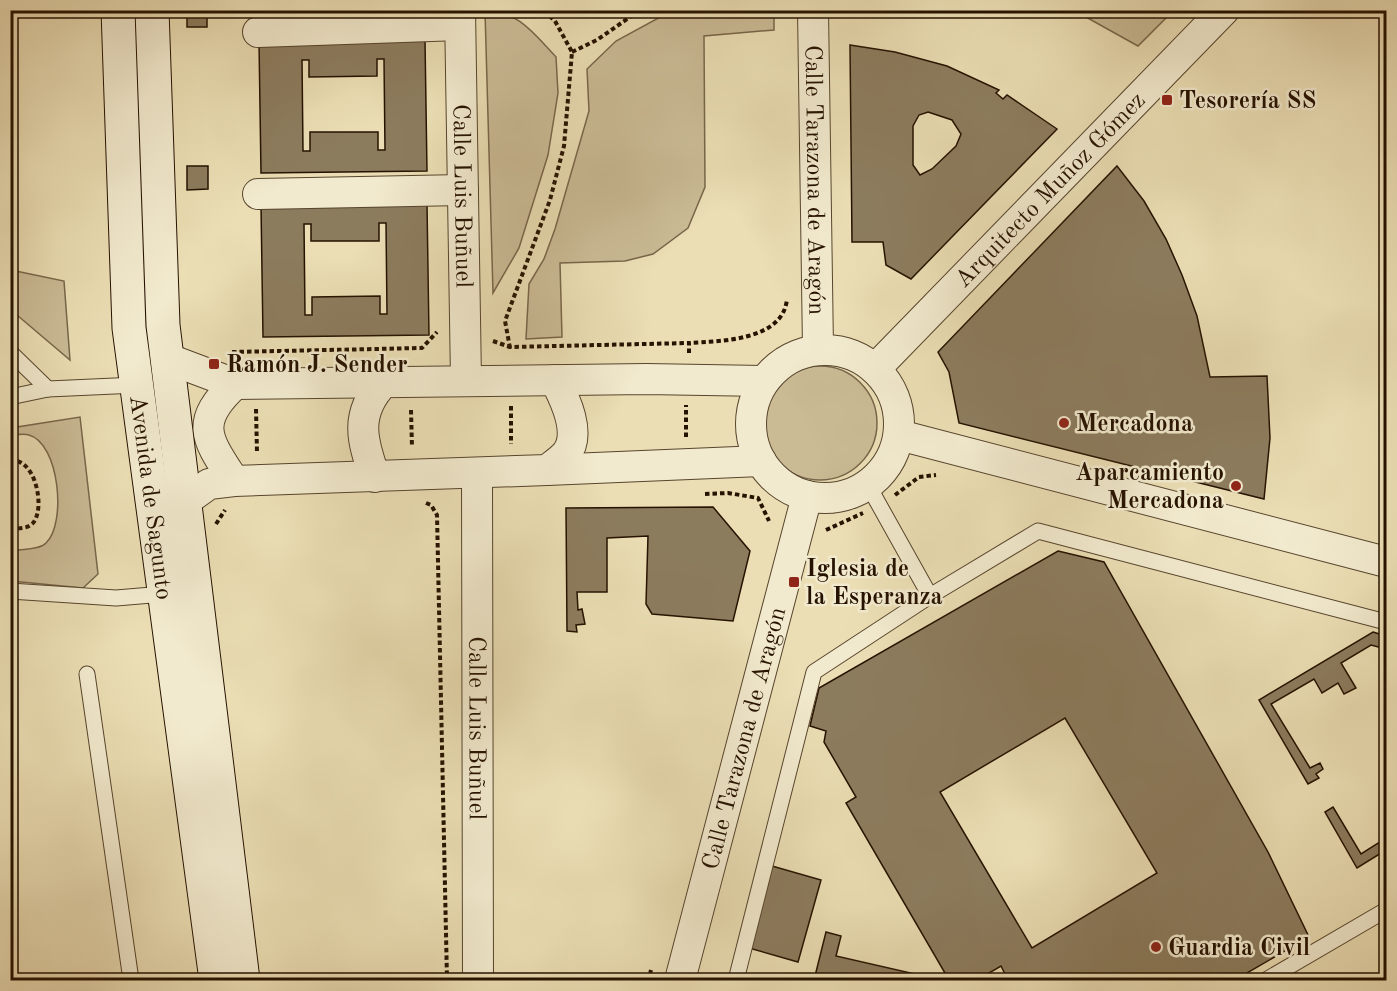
<svg xmlns="http://www.w3.org/2000/svg" width="1397" height="991" font-family="'Old Standard TT',serif">
<style>
.green{fill:#cabb95;stroke:#78664a;stroke-width:1.5}
.building{fill:#8c7c5e;stroke:#261200;stroke-width:1.5;fill-rule:evenodd}
.lines{fill:none;stroke-linecap:round;stroke-linejoin:round}
.lane-casing{stroke:#57452d;stroke-width:17}
.street-casing{stroke:#57452d;stroke-width:32}
.secondary-casing{stroke:#261200;stroke-width:35}
.path{stroke:#261200;stroke-width:4;stroke-dasharray:4.5 3;stroke-linecap:butt}
.lane{stroke:#f2eace;stroke-width:15}
.street{stroke:#f2eace;stroke-width:30}
.secondary{stroke:#f2eace;stroke-width:33}
.poi-dot{fill:#8f2418;stroke:#f2eace;stroke-width:2}
.labels{text-anchor:middle;stroke-width:5;stroke-linejoin:round;paint-order:stroke}
.poi-label{font-size:24px;font-weight:bold;fill:#261200;stroke:#f2eace;text-anchor:start}
.street-label{font-size:24px;fill:#261200;stroke:#f2eace}
</style>
<rect width="100%" height="100%" fill="#ebdeb4"/>
<filter id="stains"><feTurbulence type="fractalNoise" baseFrequency=".00333" numOctaves="4"/><feColorMatrix values="0 0 0 0 .2 0 0 0 0 .09 0 0 0 0 .02 0 0 0 .5 -.17"/></filter>
<radialGradient id="worn" r=".72"><stop offset=".6" stop-color="#630" stop-opacity="0"/><stop offset="1" stop-color="#630" stop-opacity=".3"/></radialGradient>
<g class="green">
<path d="M 673,10 L 774,11 L 774,30 L 704,36 L 705,187 L 688,228 L 653,254 L 625,261 L 560,263 L 562,337 L 526,339 L 529,284 L 544,259 L 555,229 L 589,111 L 587,69 L 616,41 Z"/>
<path d="M 485,11 C 518,10 535,35 556,57 L 558,93 L 548,155 L 519,248 L 493,293 Z"/>
<path d="M 1075,11 L 1173,11 L 1138,46 Z"/>
<path d="M 11,270 L 64,281 L 70,360 L 11,310 Z"/>
<circle cx="820" cy="423" r="57"/>
<path d="M 80,417 L 98,574 L 83,588 L 11,581 L 11,551 C 20,549 40,550 46,543 C 67,523 59,443 29,435 C 23,433 16,435 11,436 L 11,428 Z"/>
</g>
<g class="building">
<rect x="187" y="10" width="20" height="17"/>
<path d="M 425,40 L 427,171 L 261,173 L 259,42 ZM 377,59 L 384,59 L 385,150 L 378,150 L 378,132 L 310,132 L 310,151 L 303,151 L 302,60 L 309,60 L 309,77 L 377,76 Z"/>
<path d="M 850,45 L 895,52 L 947,66 L 999,90 L 996,93 L 1003,99 L 1007,95 L 1057,129 L 911,279 L 886,265 L 883,242 L 852,242 ZM 928,112 L 952,120 L 961,134 L 956,146 L 932,169 L 920,175 L 913,165 L 913,126 L 919,115 Z"/>
<path d="M 187,166 L 208,166 L 208,189 L 187,190 Z"/>
<path d="M 1117,166 L 1144,201 L 1166,239 L 1182,275 L 1197,316 L 1210,377 L 1267,376 L 1270,438 L 1264,499 L 959,423 L 949,372 L 938,352 Z"/>
<path d="M 427,204 L 429,335 L 263,337 L 261,206 ZM 379,223 L 386,223 L 387,314 L 380,314 L 380,296 L 312,297 L 312,315 L 305,315 L 304,224 L 311,224 L 311,241 L 379,241 Z"/>
<path d="M 713,507 L 750,551 L 733,621 L 652,614 L 646,604 L 648,536 L 607,538 L 607,592 L 577,592 L 578,610 L 582,609 L 585,624 L 576,625 L 577,632 L 567,631 L 566,508 Z"/>
<path d="M 1058,551 L 1104,562 L 1268,852 L 1309,937 L 1235,980 L 1008,980 L 1001,966 L 977,980 L 949,980 L 846,803 L 856,797 L 824,742 L 826,731 L 810,726 L 819,688 ZM 1065,718 L 1157,873 L 1032,948 L 940,792 Z"/>
<path d="M 1373,632 L 1386,636 L 1386,649 L 1371,645 L 1341,663 L 1356,688 L 1344,694 L 1338,683 L 1322,693 L 1314,679 L 1271,704 L 1310,768 L 1320,763 L 1323,769 L 1316,774 L 1319,778 L 1308,784 L 1259,700 Z"/>
<path d="M 1333,807 L 1361,854 L 1386,838 L 1386,850 L 1357,868 L 1325,812 Z"/>
<path d="M 772,866 L 821,880 L 798,962 L 749,948 Z"/>
<path d="M 826,932 L 841,936 L 836,956 L 915,974 L 913,980 L 814,980 Z"/>
</g>
<g class="lines">
<defs>
<g id="lane">
<path d="M 10,352 L 48,389 L 137,385"/>
<path d="M 10,397 L 48,389"/>
<path d="M 868,485 L 930,596"/>
<path d="M 10,591 L 116,598 L 164,594"/>
<path d="M 87,674 L 131,980"/>
<path d="M 736,980 L 814,672 L 930,596 L 1038,531 L 1386,622"/>
<path d="M 1266,980 L 1386,910"/>
</g>
<g id="street">
<path id="s1" d="M 460,10 L 466,380"/>
<path id="s2" d="M 813,10 L 818,349"/>
<path d="M 258,32 L 460,25"/>
<path d="M 258,194 L 463,190"/>
<circle cx="825" cy="424" r="74"/>
<path d="M 166,358 L 235,384 L 646,379 L 764,381"/>
<path id="s3" d="M 876,368 L 1224,10"/>
<path d="M 899,435 L 1386,562"/>
<path d="M 547,470 L 761,461"/>
<path id="s4" d="M 477,474 L 478,980"/>
<path d="M 375,477 C 362,441 354,414 383,383"/>
<path d="M 234,481 C 207,439 193,423 235,384"/>
<path d="M 184,502 L 209,484 L 234,481 L 547,470 C 553,465 561,460 566,454 C 582,434 565,399 555,380"/>
<path id="s5" d="M 680,980 L 807,496"/>
</g>
<g id="secondary">
<path id="s6" d="M 118,10 L 129,328 L 216,980"/>
<path d="M 152,10 L 163,325 L 243,980"/>
</g>
</defs>
<use href="#lane" class="lane-casing"/>
<use href="#street" class="street-casing"/>
<use href="#secondary" class="secondary-casing"/>
<g class="path">
<path d="M 572,52 L 597,40 L 640,10"/>
<path d="M 493,341 L 510,347 L 689,343"/>
<path d="M 510,348 L 505,321 L 550,200 L 564,146 L 572,52 L 555,21 L 543,10"/>
<path d="M 232,352 L 422,348 L 437,332"/>
<path d="M 689,353 L 689,343 C 720,341 783,341 787,299"/>
<path d="M 511,406 L 511,444"/>
<path d="M 256,409 L 257,453"/>
<path d="M 411,410 L 412,447"/>
<path d="M 686,437 L 686,405"/>
<path d="M 10,461 C 35,456 46,508 33,523 C 28,529 18,528 10,529"/>
<path d="M 705,494 L 728,493 L 758,498 L 769,521"/>
<path d="M 895,495 L 919,477 L 936,475"/>
<path d="M 426,503 L 431,505 L 437,515 L 447,980"/>
<path d="M 216,524 L 225,510"/>
<path d="M 826,530 L 863,513"/>
<path d="M 648,980 L 651,970"/>
</g>
<use href="#lane" class="lane"/>
<use href="#street" class="street"/>
<use href="#secondary" class="secondary"/>
</g>
<g class="poi-dot">
<rect x="1161" y="94" width="12" height="12" rx="3"/>
<rect x="208" y="358" width="12" height="12" rx="3"/>
<circle cx="1064" cy="423" r="6"/>
<circle cx="1236" cy="486" r="6"/>
<rect x="788" y="576" width="12" height="12" rx="3"/>
<circle cx="1156" cy="947" r="6"/>
</g>
<g class="labels">
<g class="poi-label">
<text x="1179" y="108">Tesorería SS</text>
<text x="226" y="372">Ramón J. Sender</text>
<text x="1076" y="431">Mercadona</text>
<text x="1224" y="480" text-anchor="end">Aparcamiento<tspan x="1224" dy="28">Mercadona</tspan></text>
<text x="806" y="576">Iglesia de<tspan x="806" dy="28">la Esperanza</tspan></text>
<text x="1168" y="955">Guardia Civil</text>
</g>
<g class="street-label">
<text dy="8" stroke="none"><textPath href="#s2" startOffset="170">Calle Tarazona de Aragón</textPath></text>
<text dy="8" stroke="none"><textPath href="#s3" startOffset="249">Arquitecto Muñoz Gómez</textPath></text>
<text dy="8" stroke="none"><textPath href="#s1" startOffset="186">Calle Luis Buñuel</textPath></text>
<text dy="8" stroke="none"><textPath href="#s6" startOffset="489">Avenida de Sagunto</textPath></text>
<text dy="8" stroke="none"><textPath href="#s4" startOffset="254">Calle Luis Buñuel</textPath></text>
<text dy="8" stroke="none"><textPath href="#s5" startOffset="250">Calle Tarazona de Aragón</textPath></text>
</g>
</g>
<rect width="1397" height="991" fill="none" stroke="#ebdeb4" stroke-width="36"/>
<rect x="12" y="12" width="1373" height="967" fill="none" stroke="#261200" stroke-width="3"/>
<rect x="18" y="18" width="1361" height="955" fill="none" stroke="#261200" stroke-width="1.5"/>
<rect width="100%" height="100%" filter="url(#stains)"/>
<rect width="100%" height="100%" fill="url(#worn)"/>
</svg>
